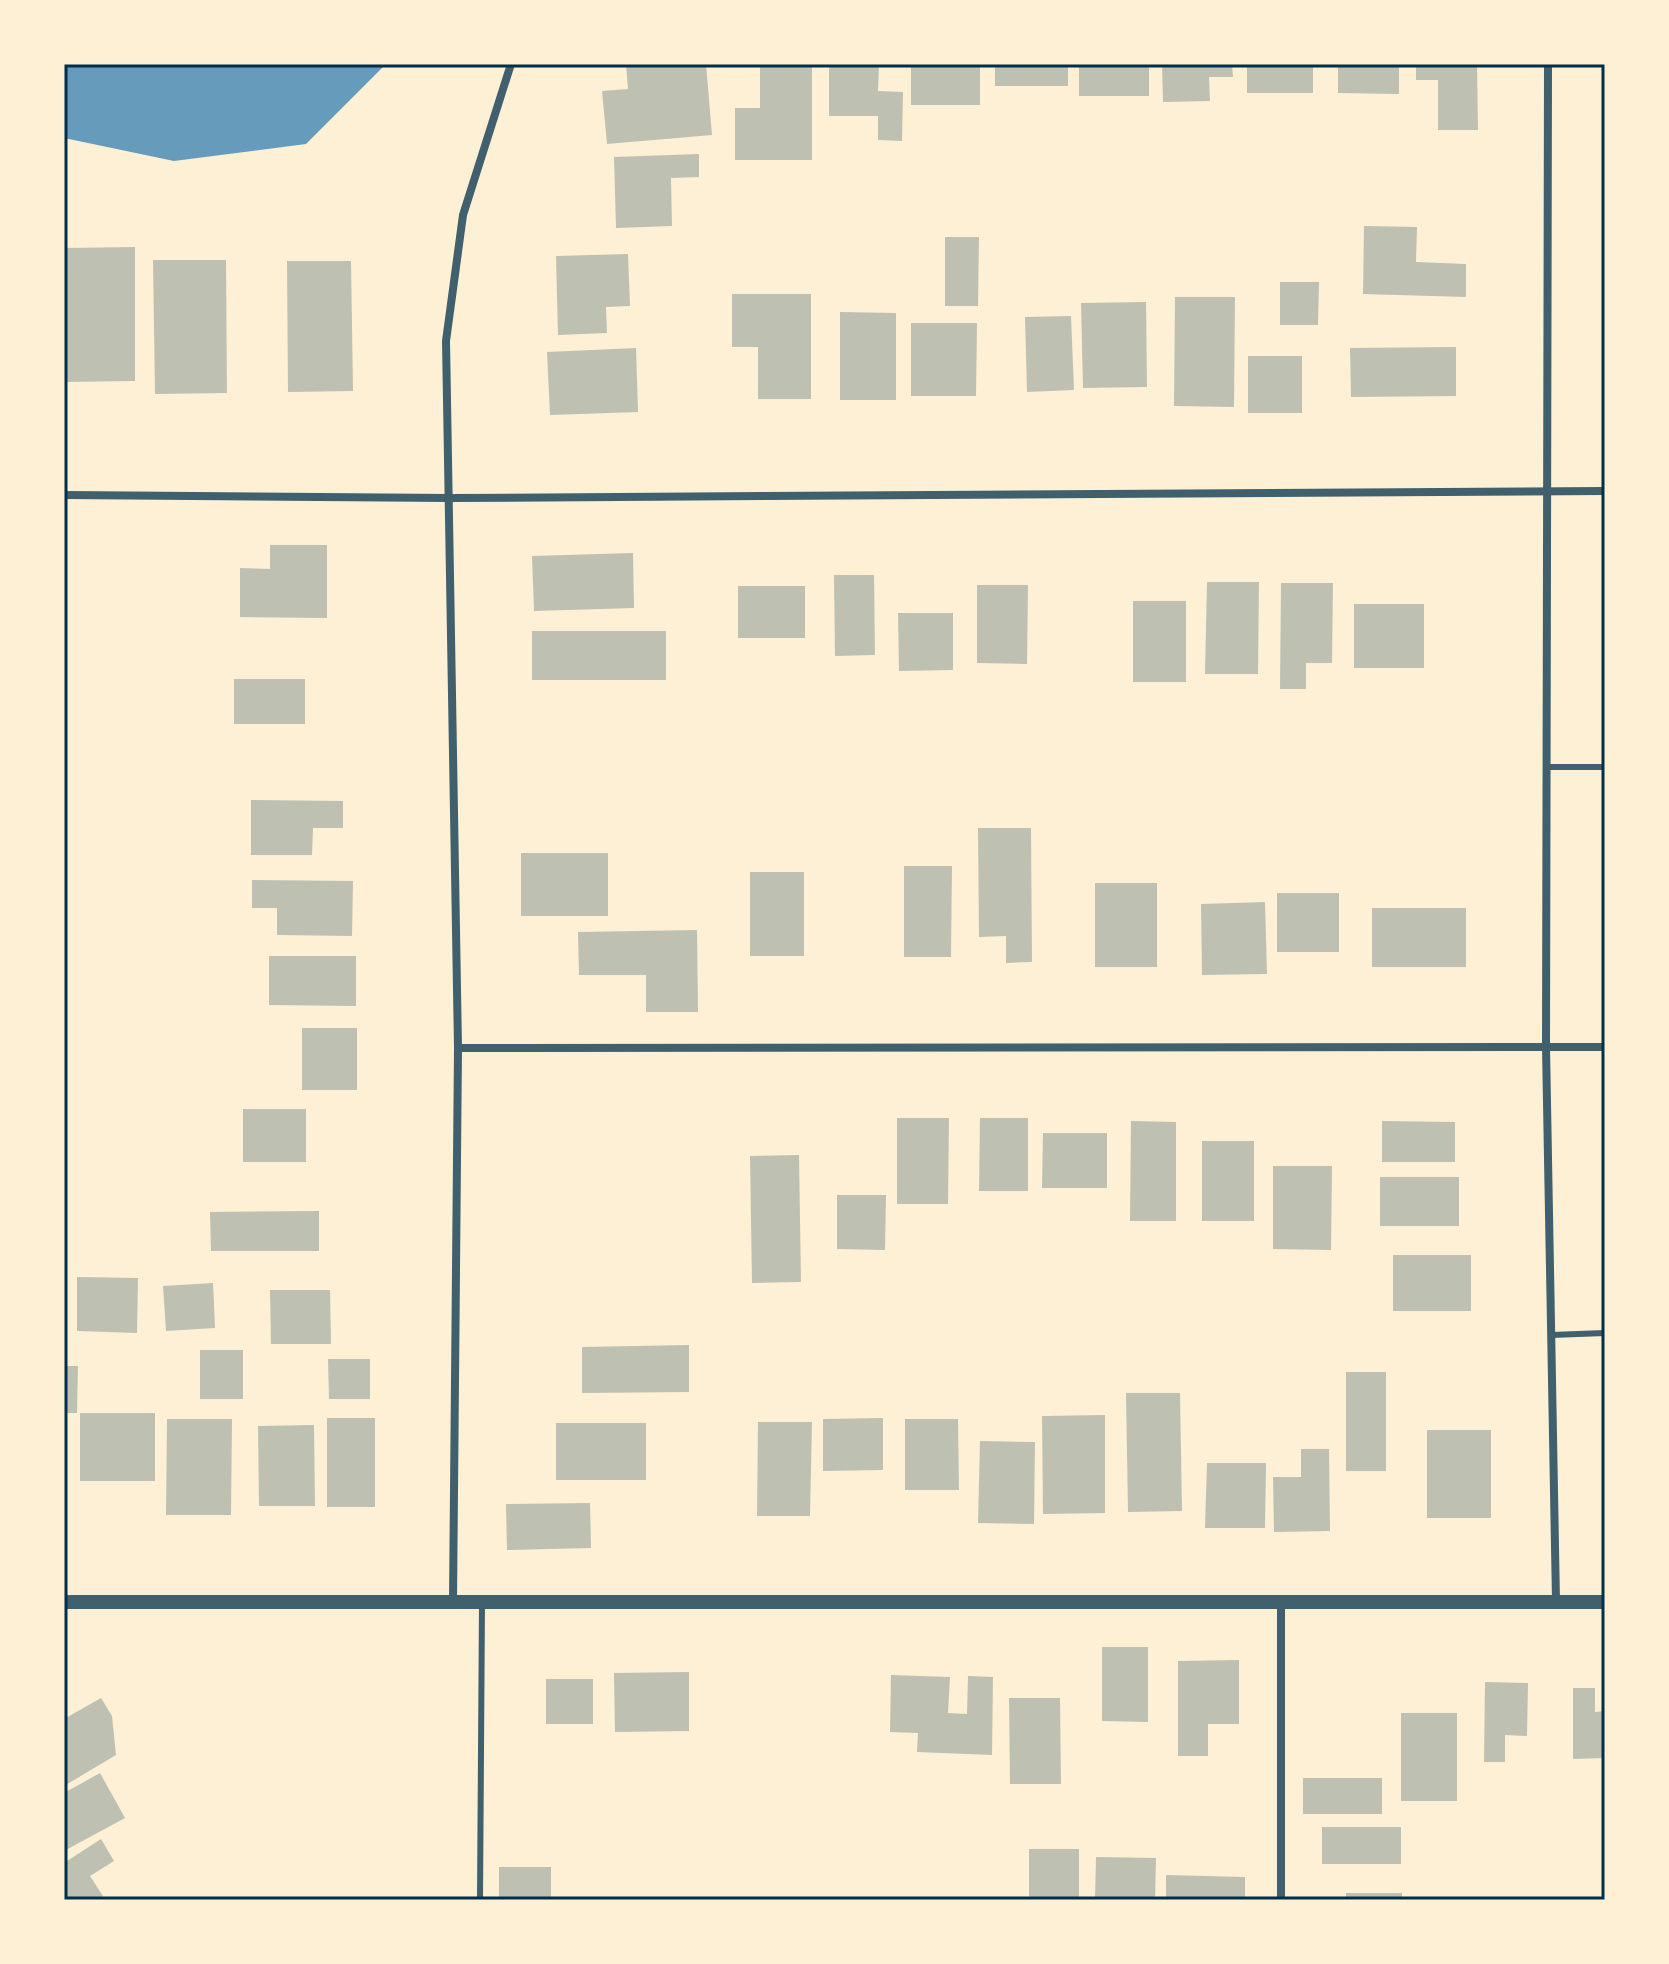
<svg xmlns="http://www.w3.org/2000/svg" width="1669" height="1964" font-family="Montserrat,sans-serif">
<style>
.water{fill:#669bbc}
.building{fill:#bec0b2}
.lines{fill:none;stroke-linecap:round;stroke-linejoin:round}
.service{stroke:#3f606c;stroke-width:6}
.minor{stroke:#3f606c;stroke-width:8}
.tertiary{stroke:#3f606c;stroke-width:14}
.neatline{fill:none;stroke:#003049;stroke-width:3}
</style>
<rect width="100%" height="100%" fill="#fdf0d5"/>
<path class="water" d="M 64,64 L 384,64 L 383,67 L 306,144 L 174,161 L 64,138 Z"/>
<g class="building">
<path d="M 626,64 L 706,64 L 712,135 L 607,144 L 602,91 L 628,89 Z"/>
<path d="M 760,64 L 812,64 L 812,160 L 735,160 L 735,108 L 760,108 Z"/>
<path d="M 829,64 L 879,64 L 878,91 L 903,92 L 902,141 L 878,140 L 878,116 L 829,116 Z"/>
<rect x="911" y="64" width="69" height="41"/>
<rect x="995" y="64" width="73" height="22"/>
<rect x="1079" y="64" width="70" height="32"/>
<path d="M 1162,64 L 1232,64 L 1233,77 L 1209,77 L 1210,101 L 1163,102 Z"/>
<rect x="1247" y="64" width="66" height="29"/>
<path d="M 1338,64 L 1399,64 L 1399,94 L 1338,93 Z"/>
<path d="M 1416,64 L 1477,64 L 1478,130 L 1438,130 L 1438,80 L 1416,80 Z"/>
<path d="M 699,154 L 699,177 L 671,178 L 672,226 L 616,228 L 614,157 Z"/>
<path d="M 1364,226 L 1417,227 L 1416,262 L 1466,264 L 1466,297 L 1363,294 Z"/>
<path d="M 945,237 L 979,237 L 978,306 L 945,306 Z"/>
<path d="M 135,247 L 135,381 L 64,382 L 64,248 Z"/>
<path d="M 628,254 L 630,306 L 606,307 L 607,333 L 558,335 L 556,256 Z"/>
<path d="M 153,260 L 226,260 L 227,393 L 155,394 Z"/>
<path d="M 287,261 L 351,261 L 353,391 L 288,392 Z"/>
<path d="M 1280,282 L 1319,282 L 1318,325 L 1280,325 Z"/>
<path d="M 732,294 L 811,294 L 811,399 L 758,399 L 758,347 L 732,347 Z"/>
<path d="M 1175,297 L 1235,297 L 1234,407 L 1174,406 Z"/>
<path d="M 1146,302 L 1147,387 L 1083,388 L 1081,303 Z"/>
<path d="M 840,312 L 896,313 L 896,400 L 840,400 Z"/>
<path d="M 1071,316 L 1074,390 L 1027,392 L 1025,317 Z"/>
<path d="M 911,323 L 977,323 L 976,396 L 911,396 Z"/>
<path d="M 1456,347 L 1456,396 L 1351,397 L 1350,348 Z"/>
<path d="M 636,348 L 638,412 L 550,415 L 547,352 Z"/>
<rect x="1248" y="356" width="54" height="57"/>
<path d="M 270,545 L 327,545 L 327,618 L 240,617 L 240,568 L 270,569 Z"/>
<path d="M 633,553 L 634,608 L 534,611 L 532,556 Z"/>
<path d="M 834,575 L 874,575 L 875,655 L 835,656 Z"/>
<path d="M 1207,582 L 1259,582 L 1258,674 L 1205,674 Z"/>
<path d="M 1281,583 L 1333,583 L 1332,663 L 1306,663 L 1306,689 L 1280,689 Z"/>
<path d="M 977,585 L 1028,585 L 1027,664 L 977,663 Z"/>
<rect x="738" y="586" width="67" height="52"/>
<rect x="1133" y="601" width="53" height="81"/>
<rect x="1354" y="604" width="70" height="64"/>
<path d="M 898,613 L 953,613 L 953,670 L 899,671 Z"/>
<rect x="532" y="631" width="134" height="49"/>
<rect x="234" y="679" width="71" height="45"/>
<path d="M 251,800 L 343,801 L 343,828 L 313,828 L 312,855 L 251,855 Z"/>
<path d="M 978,828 L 1031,828 L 1032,962 L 1006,963 L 1006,936 L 979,937 Z"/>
<rect x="521" y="853" width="87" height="63"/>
<path d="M 904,866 L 952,866 L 951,957 L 904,957 Z"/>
<rect x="750" y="872" width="54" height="84"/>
<path d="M 252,880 L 353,881 L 352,936 L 277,935 L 277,908 L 252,908 Z"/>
<rect x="1095" y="883" width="62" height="84"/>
<rect x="1277" y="893" width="62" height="59"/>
<path d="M 1265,902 L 1267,974 L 1202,975 L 1201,904 Z"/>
<rect x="1372" y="908" width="94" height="59"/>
<path d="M 697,930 L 698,1012 L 646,1012 L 646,975 L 579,975 L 578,932 Z"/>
<path d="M 269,956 L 356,956 L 356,1006 L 269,1005 Z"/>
<rect x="302" y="1028" width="55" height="62"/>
<rect x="243" y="1109" width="63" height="53"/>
<path d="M 897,1118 L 949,1118 L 948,1204 L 897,1204 Z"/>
<path d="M 980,1118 L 1028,1118 L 1028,1191 L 979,1191 Z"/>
<path d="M 1131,1121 L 1176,1122 L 1176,1221 L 1130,1221 Z"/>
<path d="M 1382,1121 L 1455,1122 L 1455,1162 L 1382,1162 Z"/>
<path d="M 1043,1133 L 1107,1133 L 1107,1188 L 1042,1188 Z"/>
<rect x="1202" y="1141" width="52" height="80"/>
<path d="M 799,1155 L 801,1282 L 752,1283 L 750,1156 Z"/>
<path d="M 1273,1166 L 1332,1166 L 1331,1250 L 1273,1249 Z"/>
<rect x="1380" y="1177" width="79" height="49"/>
<path d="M 837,1195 L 886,1195 L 885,1250 L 837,1249 Z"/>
<path d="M 319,1211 L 319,1251 L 211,1251 L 210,1212 Z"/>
<rect x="1393" y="1255" width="78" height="56"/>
<path d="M 77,1277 L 138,1278 L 137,1333 L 77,1331 Z"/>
<path d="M 213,1283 L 215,1328 L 166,1331 L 163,1286 Z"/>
<path d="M 270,1290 L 330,1290 L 331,1344 L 271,1344 Z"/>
<path d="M 689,1345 L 689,1392 L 582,1393 L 582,1347 Z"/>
<rect x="200" y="1350" width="43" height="49"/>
<path d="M 328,1359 L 370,1359 L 370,1399 L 329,1399 Z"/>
<path d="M 64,1366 L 78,1366 L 77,1413 L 64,1413 Z"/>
<rect x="1346" y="1372" width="40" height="99"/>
<path d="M 1126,1393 L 1180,1393 L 1182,1511 L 1128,1512 Z"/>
<rect x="80" y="1413" width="75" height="68"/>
<path d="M 1105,1415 L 1105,1513 L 1043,1514 L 1042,1416 Z"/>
<rect x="327" y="1418" width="48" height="89"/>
<path d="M 883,1418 L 883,1470 L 823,1471 L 823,1419 Z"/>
<path d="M 167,1419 L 232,1419 L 231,1515 L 166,1515 Z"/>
<path d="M 905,1419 L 958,1419 L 959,1490 L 905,1490 Z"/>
<path d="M 758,1422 L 812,1422 L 810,1516 L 757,1516 Z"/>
<rect x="556" y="1423" width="90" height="57"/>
<path d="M 314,1425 L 315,1506 L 259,1506 L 258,1426 Z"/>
<rect x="1427" y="1430" width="64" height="88"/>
<path d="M 980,1441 L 1035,1442 L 1034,1524 L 978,1523 Z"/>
<path d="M 1301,1449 L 1329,1449 L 1330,1531 L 1274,1532 L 1273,1477 L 1301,1477 Z"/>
<path d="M 1207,1463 L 1266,1463 L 1265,1528 L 1205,1528 Z"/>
<path d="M 590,1503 L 591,1548 L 507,1550 L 506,1504 Z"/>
<path d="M 1102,1647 L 1148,1647 L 1148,1722 L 1102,1721 Z"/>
<path d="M 1239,1660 L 1239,1724 L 1208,1724 L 1208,1756 L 1178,1756 L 1178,1661 Z"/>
<path d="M 689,1672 L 689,1731 L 615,1732 L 614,1673 Z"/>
<path d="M 891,1675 L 950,1677 L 948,1713 L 967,1714 L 968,1676 L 993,1677 L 992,1755 L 917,1752 L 918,1733 L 890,1732 Z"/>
<rect x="546" y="1679" width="47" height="45"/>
<path d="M 1485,1682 L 1528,1683 L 1527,1736 L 1505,1735 L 1505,1762 L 1484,1762 Z"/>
<path d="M 1573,1688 L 1595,1688 L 1595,1712 L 1605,1711 L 1605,1758 L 1573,1759 Z"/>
<path d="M 101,1698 L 112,1716 L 116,1755 L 64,1786 L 64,1719 Z"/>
<path d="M 1009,1698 L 1060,1698 L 1061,1784 L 1010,1784 Z"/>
<rect x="1401" y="1713" width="56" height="88"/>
<path d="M 100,1773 L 125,1818 L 64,1851 L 64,1793 Z"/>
<rect x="1303" y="1778" width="79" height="36"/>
<rect x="1322" y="1827" width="79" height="37"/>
<path d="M 101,1839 L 114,1861 L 90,1876 L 103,1896 L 97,1900 L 64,1900 L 64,1863 Z"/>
<rect x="1029" y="1849" width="50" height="51"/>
<path d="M 1096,1857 L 1156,1858 L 1155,1900 L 1095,1900 Z"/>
<rect x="499" y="1867" width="52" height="33"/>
<path d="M 1166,1875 L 1245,1877 L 1245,1900 L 1166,1900 Z"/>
<rect x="1346" y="1893" width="56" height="7"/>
</g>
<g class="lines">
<g class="service">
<path d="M 1546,767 L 1605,767"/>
<path d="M 1551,1335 L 1605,1333"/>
<path d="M 480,1900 L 482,1602"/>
</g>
<g class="minor">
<path d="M 1548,64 L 1546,1047 L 1556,1602"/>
<path d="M 64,495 L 449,498 L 1605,491"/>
<path d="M 458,1048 L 1605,1047"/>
<path d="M 453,1602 L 458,1048 L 446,341 L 463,215 L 511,64"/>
<path d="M 1281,1900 L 1281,1602"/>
</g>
<path class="tertiary" d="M 64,1602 L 1605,1602"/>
</g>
<rect width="1669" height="1964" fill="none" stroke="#fdf0d5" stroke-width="132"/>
<rect x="66" y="66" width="1537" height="1832" class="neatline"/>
</svg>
